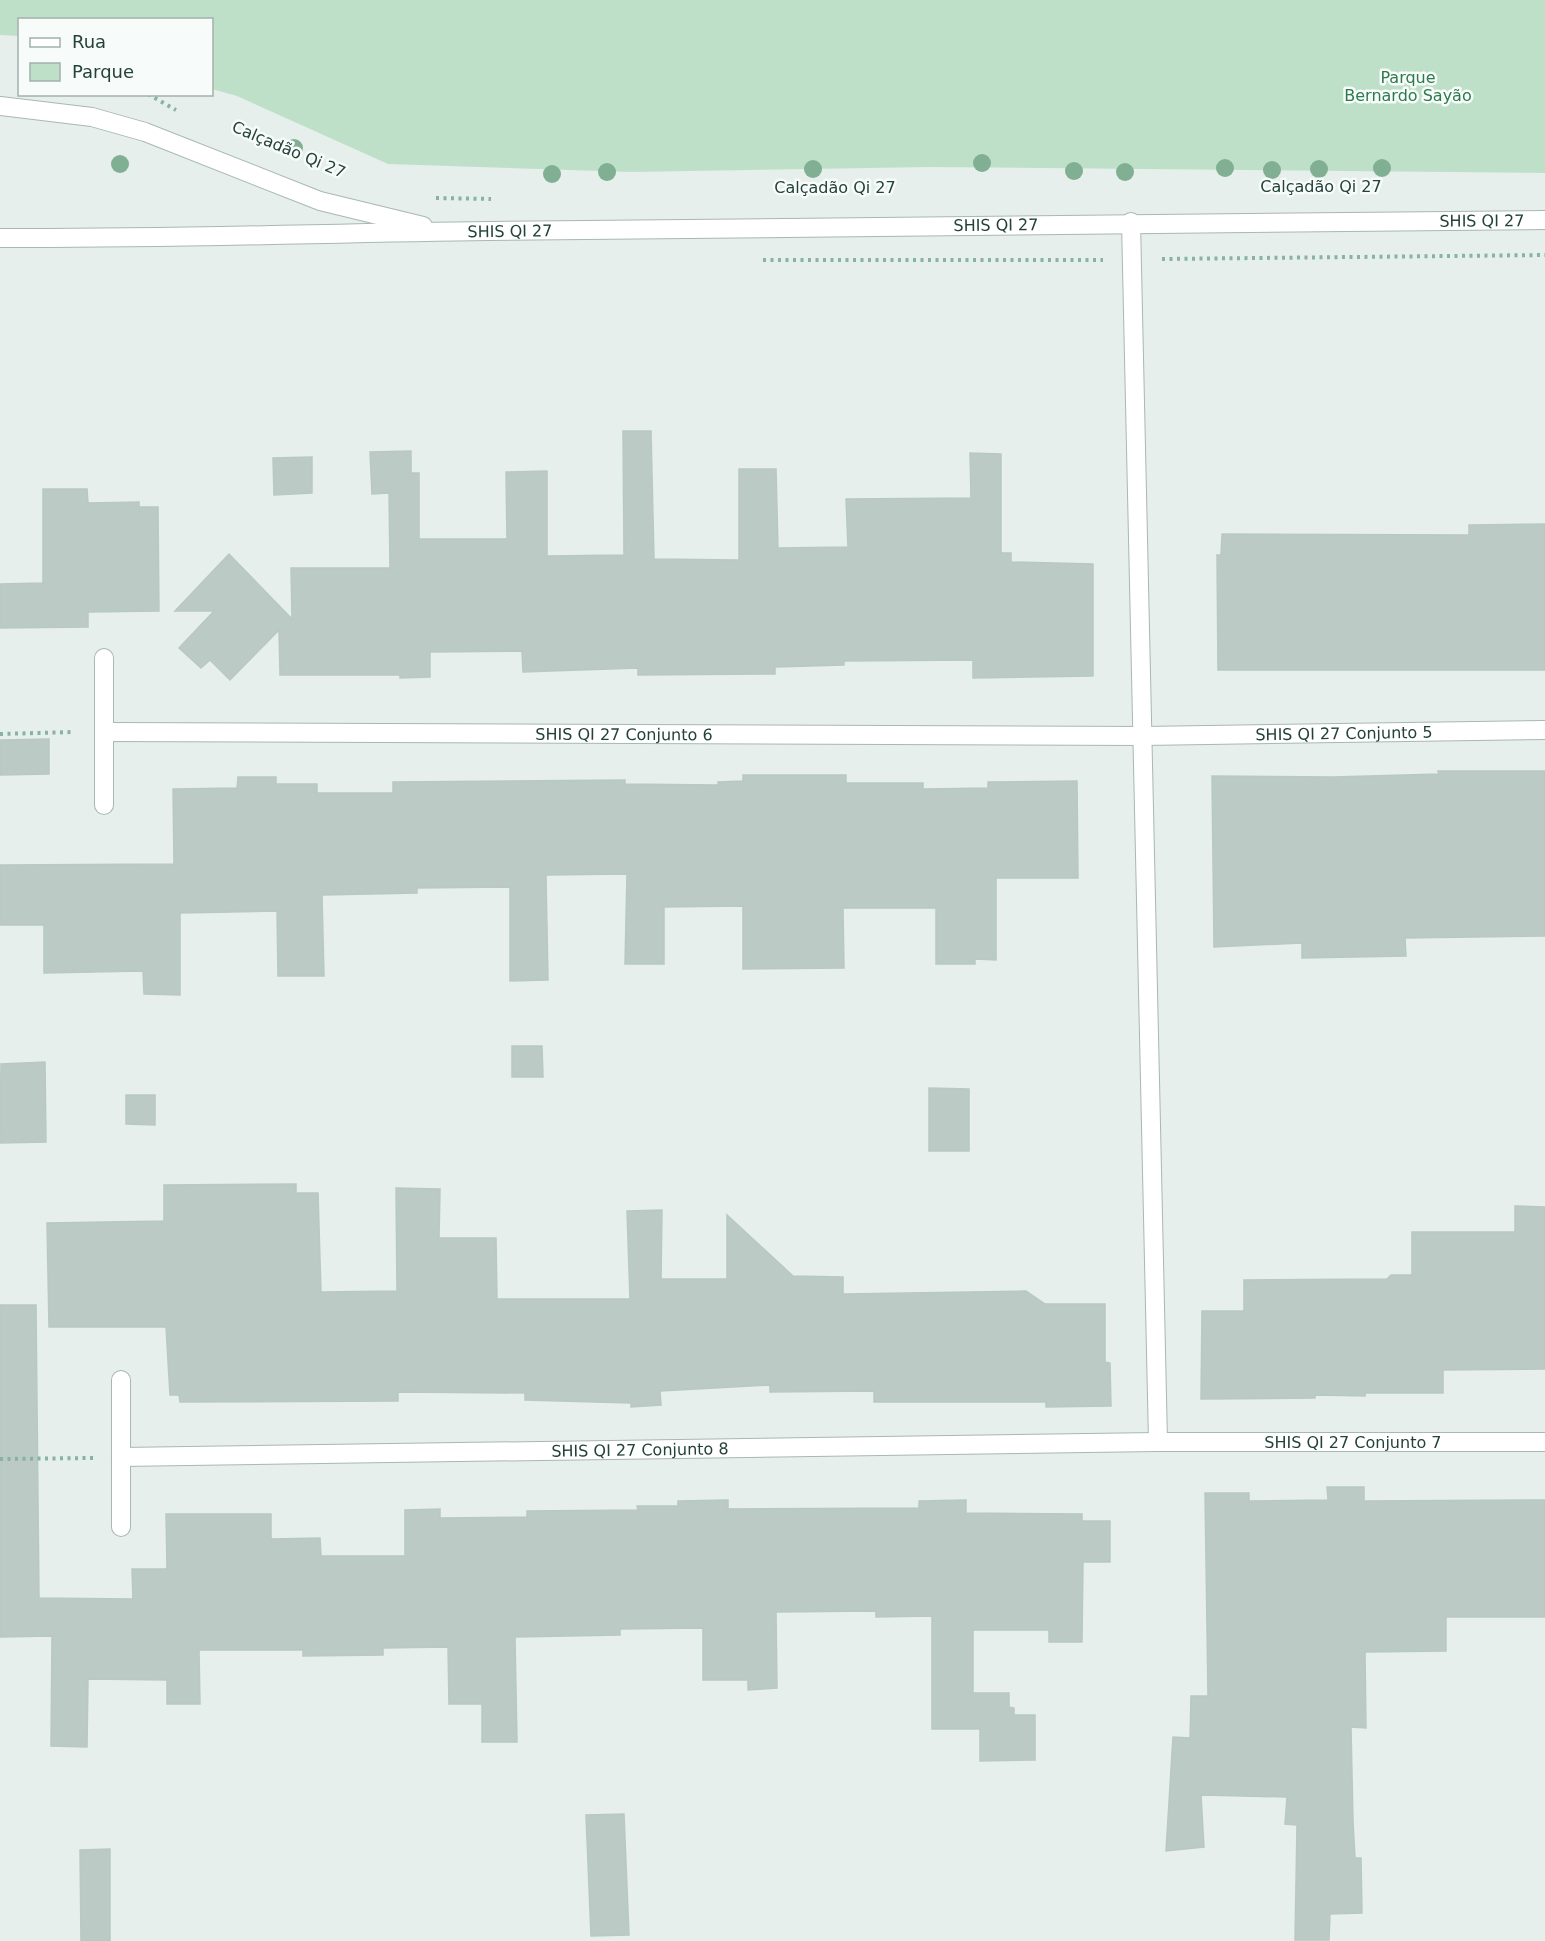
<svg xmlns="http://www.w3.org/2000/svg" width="1545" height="1941" font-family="'DejaVu Sans',sans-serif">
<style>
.green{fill:#bfe0c8}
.building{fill:#bbcac4;stroke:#b8c9c2;stroke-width:1.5}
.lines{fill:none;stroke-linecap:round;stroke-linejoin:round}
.minor-casing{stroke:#a8b8b2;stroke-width:20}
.path{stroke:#86b3a5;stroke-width:4;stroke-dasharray:3 4.5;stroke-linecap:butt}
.minor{stroke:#fff;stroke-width:18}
.tree{fill:#80af93}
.labels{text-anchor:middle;stroke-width:5;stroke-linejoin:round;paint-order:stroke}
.park-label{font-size:16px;fill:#2d7a4b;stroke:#f7fbf9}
.street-label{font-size:16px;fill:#24423a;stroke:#f7fbf9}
</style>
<rect width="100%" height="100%" fill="#e6efeb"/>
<path class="green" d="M 0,0 L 1545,0 L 1545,173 L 929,167 L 631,172 L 388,164 L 237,96 L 212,89 L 212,20 L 20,20 L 19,36 L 0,35 Z"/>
<g class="building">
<path d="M 623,431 L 651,431 L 654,559 L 739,560 L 739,469 L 776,469 L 778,548 L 848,547 L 846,499 L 971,498 L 970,453 L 1001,454 L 1001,553 L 1011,553 L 1011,562 L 1093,564 L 1093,676 L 973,678 L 973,660 L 844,661 L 844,665 L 775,667 L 775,674 L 638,675 L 638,668 L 523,672 L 522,651 L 430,652 L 430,677 L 400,678 L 400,675 L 280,675 L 279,630 L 230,680 L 210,660 L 201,668 L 179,648 L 214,611 L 175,611 L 229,554 L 292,619 L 291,568 L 390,568 L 389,493 L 372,494 L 370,452 L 411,451 L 411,473 L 419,473 L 419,539 L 507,539 L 506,472 L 547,471 L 547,556 L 624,555 Z"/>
<path d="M 312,457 L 312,493 L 274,495 L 273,458 Z"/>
<path d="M 43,489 L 87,489 L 88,503 L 139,502 L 139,507 L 158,507 L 159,611 L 88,612 L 88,627 L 0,628 L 0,584 L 43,583 Z"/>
<path d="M 1545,524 L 1545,670 L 1218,670 L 1217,555 L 1221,555 L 1222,534 L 1469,535 L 1469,525 Z"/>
<path d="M 49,739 L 49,774 L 0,775 L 0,740 Z"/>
<path d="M 1438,771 L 1545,771 L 1545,936 L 1405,938 L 1406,956 L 1302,958 L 1302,943 L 1214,947 L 1212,776 L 1333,777 L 1439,774 Z"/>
<path d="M 743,775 L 846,775 L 846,783 L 923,783 L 923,789 L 988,788 L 988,782 L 1077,781 L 1078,878 L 996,878 L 996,960 L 975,959 L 975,964 L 936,964 L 936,908 L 843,908 L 844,968 L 743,969 L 743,906 L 664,907 L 664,964 L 625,964 L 627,874 L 546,875 L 548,980 L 510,981 L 510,887 L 417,888 L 417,893 L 322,895 L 324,976 L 278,976 L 277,911 L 180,913 L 180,995 L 144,994 L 143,971 L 44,973 L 44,925 L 0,925 L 0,865 L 174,864 L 173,789 L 237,788 L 238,777 L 276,777 L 276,784 L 317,784 L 317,793 L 393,793 L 393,782 L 625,780 L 625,784 L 718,785 L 718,782 L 743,781 Z"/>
<path d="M 512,1046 L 542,1046 L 543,1077 L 512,1077 Z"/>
<path d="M 45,1062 L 46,1142 L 0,1143 L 1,1064 Z"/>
<path d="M 929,1088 L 969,1089 L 969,1151 L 929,1151 Z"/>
<path d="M 126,1095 L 155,1095 L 155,1125 L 126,1124 Z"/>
<path d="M 296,1184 L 296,1193 L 318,1193 L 321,1292 L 397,1291 L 396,1188 L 440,1189 L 439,1238 L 496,1238 L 497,1299 L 630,1299 L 627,1211 L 662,1210 L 661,1279 L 727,1279 L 727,1215 L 793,1276 L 843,1277 L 843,1294 L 1026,1291 L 1045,1304 L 1105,1304 L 1105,1362 L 1110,1363 L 1111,1406 L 1046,1407 L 1046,1402 L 874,1402 L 874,1391 L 770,1392 L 770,1385 L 660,1391 L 661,1405 L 631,1407 L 631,1403 L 525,1400 L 525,1393 L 398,1392 L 398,1401 L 180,1402 L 179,1395 L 170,1395 L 166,1327 L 49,1327 L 47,1223 L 164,1221 L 164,1185 Z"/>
<path d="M 1515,1206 L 1545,1207 L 1545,1369 L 1443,1370 L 1443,1393 L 1365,1393 L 1365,1396 L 1315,1395 L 1315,1398 L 1201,1399 L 1202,1311 L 1244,1311 L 1244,1280 L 1387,1279 L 1391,1275 L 1412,1275 L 1412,1232 L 1515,1232 Z"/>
<path d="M 0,1305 L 36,1305 L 39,1598 L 133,1599 L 132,1569 L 167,1569 L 166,1514 L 271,1514 L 271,1539 L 320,1538 L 321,1556 L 405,1556 L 405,1510 L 440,1509 L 440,1518 L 527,1517 L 527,1511 L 638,1510 L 637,1506 L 678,1506 L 678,1501 L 728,1500 L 728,1509 L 919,1508 L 919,1501 L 966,1500 L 966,1513 L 1082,1514 L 1082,1521 L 1110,1521 L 1110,1562 L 1083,1562 L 1082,1642 L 1049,1642 L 1049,1630 L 973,1630 L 973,1693 L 1009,1693 L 1009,1707 L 1014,1708 L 1014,1715 L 1035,1715 L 1035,1760 L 980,1761 L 980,1729 L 932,1729 L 932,1616 L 876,1617 L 876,1611 L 776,1612 L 777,1688 L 748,1690 L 748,1680 L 703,1680 L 703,1628 L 620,1629 L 620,1635 L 515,1637 L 517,1742 L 482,1742 L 482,1704 L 449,1704 L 448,1647 L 383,1648 L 383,1655 L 303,1656 L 303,1650 L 199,1650 L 200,1704 L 167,1704 L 167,1680 L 88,1679 L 87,1747 L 51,1746 L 52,1636 L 0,1637 Z"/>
<path d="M 1327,1487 L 1364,1487 L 1364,1501 L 1545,1500 L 1545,1617 L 1446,1617 L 1446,1651 L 1365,1652 L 1366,1728 L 1351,1727 L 1353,1822 L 1355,1858 L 1361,1858 L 1362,1913 L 1330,1914 L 1329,1940 L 1295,1940 L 1297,1825 L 1285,1824 L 1287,1797 L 1201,1795 L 1204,1847 L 1166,1851 L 1173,1737 L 1190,1738 L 1191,1696 L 1208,1696 L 1205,1493 L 1249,1493 L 1249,1501 L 1328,1500 Z"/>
<path d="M 624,1814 L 629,1935 L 591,1936 L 586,1815 Z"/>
<path d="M 110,1849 L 110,1941 L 81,1941 L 80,1850 Z"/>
</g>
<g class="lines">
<defs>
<g id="minor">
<path d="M 0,106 L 92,117 L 145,132 L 320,201 L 423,226"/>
<path d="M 1131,222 L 1158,1442"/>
<path id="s1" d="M 0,238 C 163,239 326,233 489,231 C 841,226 1193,222 1545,220"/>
<path d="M 104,658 L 104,805"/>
<path id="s2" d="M 105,732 L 1143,736 L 1545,730"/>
<path d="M 121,1380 L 121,1527"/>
<path id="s3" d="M 121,1457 L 1158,1442 L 1545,1442"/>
</g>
</defs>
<use href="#minor" class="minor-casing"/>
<g class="path">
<path d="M 148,94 L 176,110"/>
<path d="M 436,198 L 491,199"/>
<path d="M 1162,259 L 1545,255"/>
<path d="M 763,260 L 1103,260"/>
<path d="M 0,734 L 74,732"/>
<path d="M 0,1459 L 93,1458"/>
</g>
<use href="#minor" class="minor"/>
</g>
<g class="tree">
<circle cx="294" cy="148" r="9"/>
<circle cx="982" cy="163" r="9"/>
<circle cx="120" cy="164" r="9"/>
<circle cx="1225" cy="168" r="9"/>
<circle cx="1382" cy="168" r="9"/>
<circle cx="813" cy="169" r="9"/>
<circle cx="1319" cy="169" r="9"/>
<circle cx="1272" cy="170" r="9"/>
<circle cx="1074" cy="171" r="9"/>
<circle cx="607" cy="172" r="9"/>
<circle cx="1125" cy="172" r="9"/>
<circle cx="552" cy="174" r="9"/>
</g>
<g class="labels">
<g class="park-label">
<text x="1408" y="83">Parque<tspan x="1408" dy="18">Bernardo Sayão</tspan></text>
</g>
<g class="street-label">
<text transform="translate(289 149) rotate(23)" y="6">Calçadão Qi 27</text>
<text x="1321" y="192">Calçadão Qi 27</text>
<text x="835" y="193">Calçadão Qi 27</text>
<text dy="6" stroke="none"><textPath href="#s1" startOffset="1482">SHIS QI 27</textPath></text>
<text dy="6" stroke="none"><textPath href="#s1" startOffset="996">SHIS QI 27</textPath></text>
<text dy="6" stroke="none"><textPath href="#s1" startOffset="510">SHIS QI 27</textPath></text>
<text dy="6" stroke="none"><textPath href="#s2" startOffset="1239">SHIS QI 27 Conjunto 5</textPath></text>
<text dy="6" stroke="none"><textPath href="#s2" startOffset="519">SHIS QI 27 Conjunto 6</textPath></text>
<text dy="6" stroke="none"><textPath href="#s3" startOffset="1232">SHIS QI 27 Conjunto 7</textPath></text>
<text dy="6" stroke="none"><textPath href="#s3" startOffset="519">SHIS QI 27 Conjunto 8</textPath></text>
</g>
</g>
<rect x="18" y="18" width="195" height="78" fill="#f7fbf9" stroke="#a3b1ad" stroke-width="1.5"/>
<rect x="30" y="38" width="30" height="9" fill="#ffffff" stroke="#a3b1ad" stroke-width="1.5"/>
<text x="72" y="48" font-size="18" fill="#24423a">Rua</text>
<rect x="30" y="63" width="30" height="18" fill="#bfe0c8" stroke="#a3b1ad" stroke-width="1.5"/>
<text x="72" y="78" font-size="18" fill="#24423a">Parque</text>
</svg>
